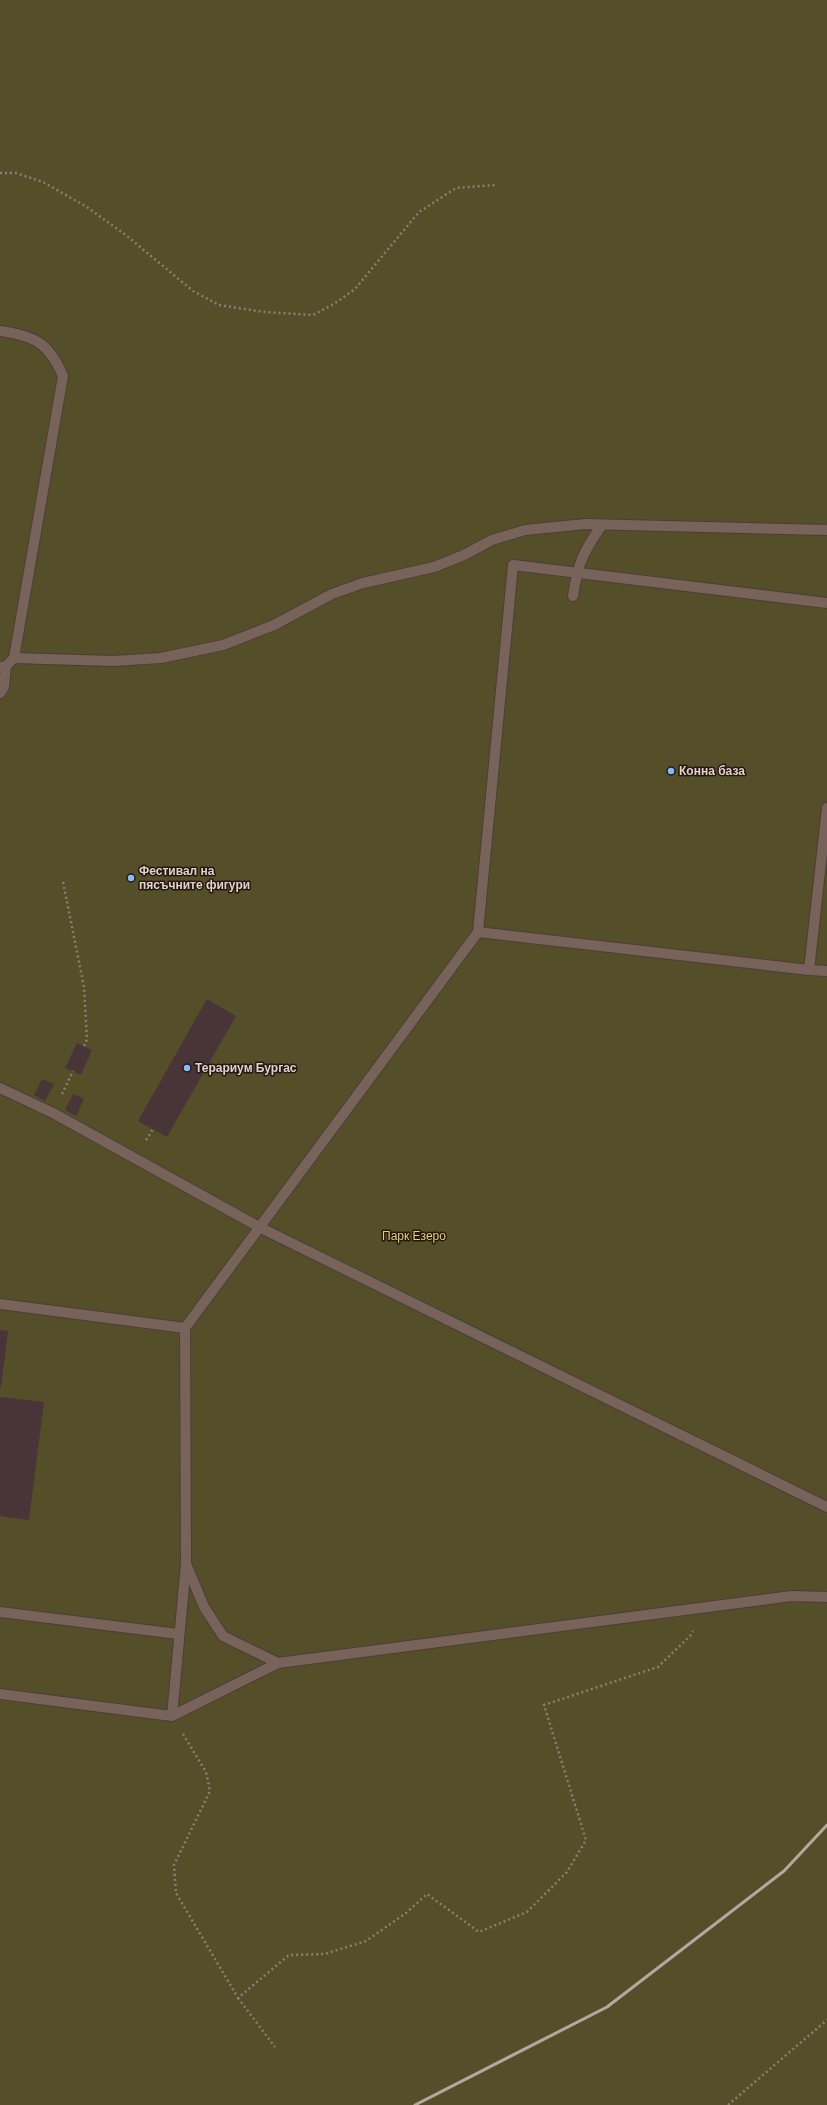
<svg xmlns="http://www.w3.org/2000/svg" width="827" height="2105" font-family="Arial,sans-serif">
<style>
.green{fill:#544f28}
.building{fill:#493537}
.lines{fill:none;stroke-linecap:round;stroke-linejoin:round}
.minor-casing{stroke:#4c3e39;stroke-width:12}
.path{stroke:#8b7d77;stroke-width:2.5;stroke-dasharray:2 3;stroke-linecap:butt}
.minor{stroke:#78635b;stroke-width:10}
.rail{stroke:#b5a8a2;stroke-width:3}
.poi-dot{fill:#83bcfb;stroke:#281711;stroke-width:1.5}
.labels{text-anchor:middle;stroke-width:3;stroke-linejoin:round;paint-order:stroke}
.poi-label{font-size:12px;font-weight:bold;fill:#dfd3ce;stroke:#281711;text-anchor:start}
.park-label{font-size:12px;fill:#ded370;stroke:#281711}
</style>
<rect width="100%" height="100%" fill="#32211a"/>
<rect class="green" x="0" y="0" width="827" height="2105"/>
<g class="building">
<path d="M 207,999 L 236,1016 L 167,1137 L 138,1121 Z"/>
<path d="M 77,1043 L 92,1050 L 81,1075 L 65,1068 Z"/>
<path d="M 42,1079 L 54,1084 L 45,1101 L 34,1095 Z"/>
<path d="M 73,1094 L 84,1099 L 76,1116 L 65,1110 Z"/>
<path d="M 0,1330 L 8,1331 L 1,1388 L 0,1387 Z"/>
<path d="M 0,1397 L 44,1402 L 29,1520 L 0,1516 Z"/>
</g>
<g class="lines">
<defs>
<g id="minor">
<path d="M 0,331 C 35,336 49,343 63,376 L 14,658 L 6,666 L 0,667"/>
<path d="M 573,596 C 578,563 583,552 602,525"/>
<path d="M 14,658 L 113,661 L 161,658 L 223,645 L 274,625 L 332,594 L 363,583 L 434,567 L 464,555 L 492,540 L 525,530 L 586,524 L 827,530"/>
<path d="M 0,693 L 4,687 L 6,666"/>
<path d="M 478,932 L 809,970 L 827,808"/>
<path d="M 809,970 L 827,971"/>
<path d="M 0,1088 L 53,1113 L 261,1228 L 827,1507"/>
<path d="M 0,1304 L 185,1328 L 186,1564 L 172,1716"/>
<path d="M 185,1328 L 478,932 L 513,565 L 827,603"/>
<path d="M 187,1566 L 204,1607 L 223,1636 L 278,1663"/>
<path d="M 0,1612 L 178,1634"/>
<path d="M 0,1694 L 172,1716 L 278,1663 L 792,1596 L 827,1597"/>
</g>
</defs>
<use href="#minor" class="minor-casing"/>
<g class="path">
<path d="M 0,173 L 16,173 L 43,182 L 87,207 L 127,236 L 193,291 L 219,305 L 264,312 L 313,315 L 334,304 L 355,289 L 419,212 L 456,188 L 495,185"/>
<path d="M 63,882 L 84,987 L 87,1039 L 84,1046"/>
<path d="M 62,1094 L 73,1071"/>
<path d="M 146,1140 L 153,1129"/>
<path d="M 183,1734 L 206,1772 L 210,1791 L 174,1865 L 176,1893 L 238,1998 L 289,1955 L 325,1954 L 366,1941 L 406,1913 L 427,1894 L 479,1932 L 527,1912 L 567,1872 L 586,1840 L 544,1705 L 658,1667 L 690,1636 L 693,1631"/>
<path d="M 238,1998 L 275,2047"/>
<path d="M 728,2105 L 827,2020"/>
</g>
<use href="#minor" class="minor"/>
<path class="rail" d="M 415,2105 L 607,2007 L 784,1871 L 827,1825"/>
</g>
<g class="poi-dot">
<circle cx="671" cy="771" r="4"/>
<circle cx="131" cy="878" r="4"/>
<circle cx="187" cy="1068" r="4"/>
</g>
<g class="labels">
<g class="poi-label">
<text x="679" y="775">Конна база</text>
<text x="139" y="875">Фестивал на<tspan x="139" dy="14">пясъчните фигури</tspan></text>
<text x="195" y="1072">Терариум Бургас</text>
</g>
<g class="park-label">
<text x="414" y="1240">Парк Езеро</text>
</g>
</g>
</svg>
